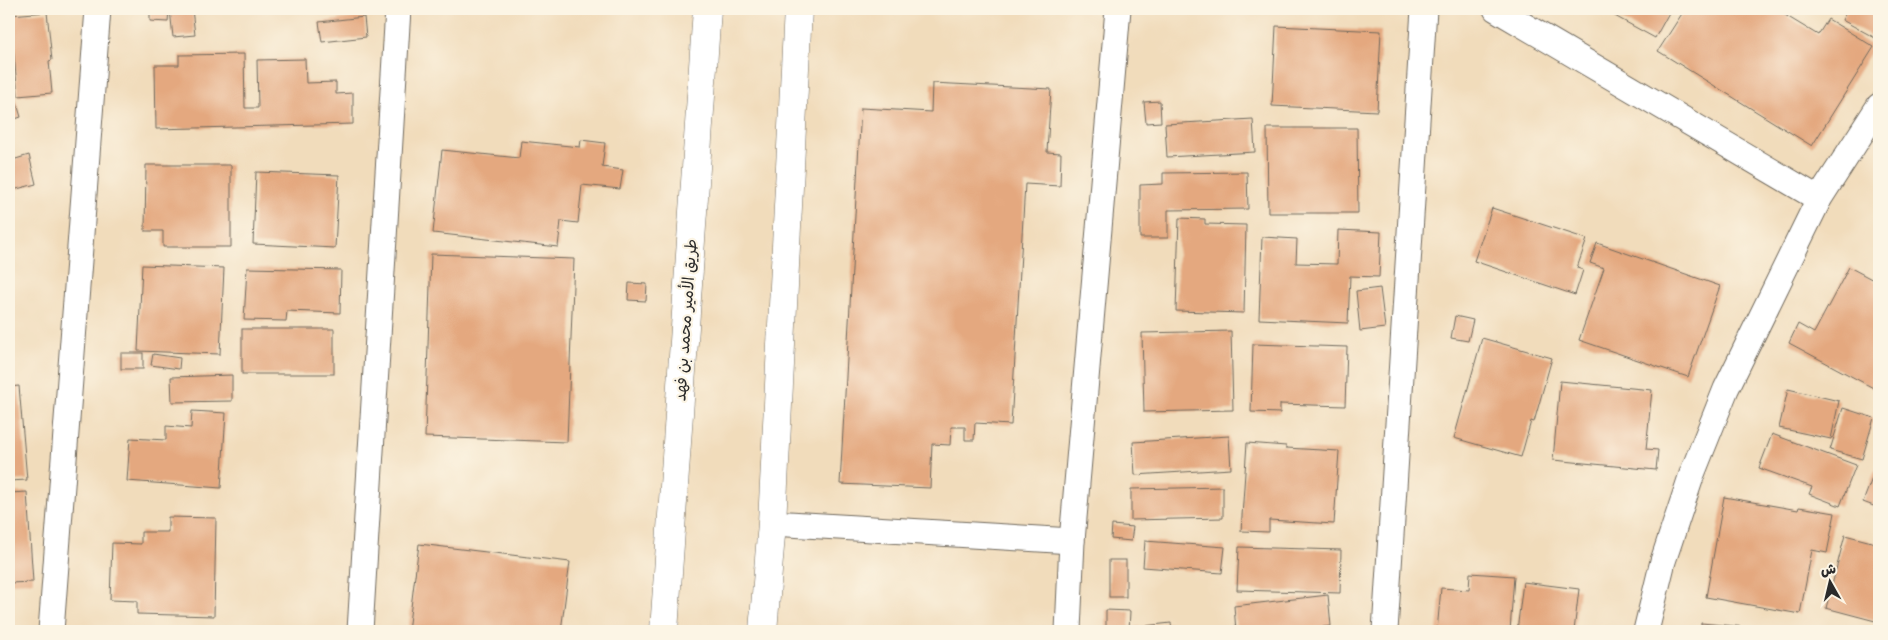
<svg xmlns="http://www.w3.org/2000/svg" width="1888" height="640" font-family="Sriracha,'Playpen Sans Arabic',sans-serif">
<style>
.building{fill:#e4a87f}
.lines{fill:none;stroke-linecap:round;stroke-linejoin:round}
.minor-casing{stroke:#70695d;stroke-width:27}
.tertiary-casing{stroke:#70695d;stroke-width:29}
.minor{stroke:#fff;stroke-width:25}
.tertiary{stroke:#fff;stroke-width:28}
.labels{text-anchor:middle;stroke-width:4.5;stroke-linejoin:round;paint-order:stroke}
.street-label{font-size:16px;fill:#2b2b2b;stroke:#fcf5e5}
</style>
<rect width="100%" height="100%" fill="#fcf5e5"/>
<filter id="ink" filterUnits="userSpaceOnUse"><feTurbulence type="fractalNoise" baseFrequency=".02" numOctaves="2"/><feDisplacementMap in="SourceGraphic" scale="10" xChannelSelector="R" yChannelSelector="G"/><feConvolveMatrix kernelMatrix="1 2 1 2 8 2 1 2 1" color-interpolation-filters="sRGB"/></filter>
<filter id="wash" filterUnits="userSpaceOnUse"><feTurbulence type="fractalNoise" baseFrequency=".0096" numOctaves="4" result="noise"/><feDisplacementMap in="SourceGraphic" scale="20" xChannelSelector="R" yChannelSelector="G"/><feGaussianBlur stdDeviation="1.12" result="paint"/><feColorMatrix in="noise" values="0 0 0 0 0 0 0 0 0 0 0 0 0 0 0 0 0 1.4 0 .05"/><feComposite in="paint" operator="in"/></filter>
<g filter="url(#wash)">
<rect width="100%" height="100%" fill="#f1dcbb"/>
<g id="blocks">
<g class="building">
<path d="M 150,9 L 169,9 L 168,22 L 150,21 Z"/>
<path d="M 192,9 L 195,35 L 173,37 L 170,10 Z"/>
<path d="M 1602,9 L 1671,9 L 1655,38 Z"/>
<path d="M 1685,9 L 1775,9 L 1818,35 L 1828,19 L 1874,47 L 1812,146 L 1658,51 Z"/>
<path d="M 1840,9 L 1879,9 L 1879,40 L 1842,20 L 1846,12 Z"/>
<path d="M 47,12 L 52,60 L 49,61 L 52,93 L 18,96 L 10,15 Z"/>
<path d="M 364,17 L 366,37 L 322,42 L 319,22 Z"/>
<path d="M 1276,26 L 1381,31 L 1377,111 L 1272,106 Z"/>
<path d="M 244,54 L 245,108 L 258,108 L 257,60 L 305,59 L 306,83 L 336,82 L 336,94 L 353,93 L 353,124 L 156,129 L 155,65 L 179,65 L 179,55 Z"/>
<path d="M 932,83 L 1051,89 L 1047,152 L 1061,153 L 1060,186 L 1025,184 L 1011,425 L 975,423 L 974,440 L 965,440 L 965,427 L 951,427 L 950,445 L 932,444 L 930,488 L 840,484 L 861,108 L 931,112 Z"/>
<path d="M 13,91 L 21,117 L 9,121 L 9,92 Z"/>
<path d="M 1160,101 L 1161,122 L 1146,123 L 1144,102 Z"/>
<path d="M 1253,119 L 1255,152 L 1167,157 L 1165,124 Z"/>
<path d="M 1267,128 L 1357,128 L 1358,213 L 1268,213 Z"/>
<path d="M 581,140 L 605,143 L 602,167 L 623,170 L 620,189 L 582,185 L 578,223 L 561,221 L 558,247 L 433,233 L 442,150 L 519,158 L 521,141 L 580,147 Z"/>
<path d="M 29,155 L 36,184 L 9,191 L 9,161 Z"/>
<path d="M 146,165 L 231,165 L 231,247 L 163,247 L 163,231 L 145,231 Z"/>
<path d="M 256,172 L 339,175 L 335,248 L 253,244 Z"/>
<path d="M 1247,172 L 1248,209 L 1168,210 L 1168,238 L 1140,238 L 1140,185 L 1163,184 L 1163,173 Z"/>
<path d="M 1492,208 L 1587,239 L 1577,268 L 1583,270 L 1575,295 L 1474,261 Z"/>
<path d="M 1179,218 L 1205,219 L 1205,224 L 1246,225 L 1244,313 L 1176,311 Z"/>
<path d="M 1338,230 L 1381,232 L 1379,277 L 1350,276 L 1348,323 L 1259,319 L 1262,237 L 1297,239 L 1296,263 L 1337,264 Z"/>
<path d="M 1597,243 L 1720,286 L 1688,377 L 1579,340 L 1604,268 L 1590,263 Z"/>
<path d="M 431,254 L 574,259 L 567,442 L 425,437 Z"/>
<path d="M 142,265 L 224,268 L 220,354 L 138,351 Z"/>
<path d="M 1849,267 L 1879,283 L 1879,391 L 1789,343 L 1798,324 L 1814,333 Z"/>
<path d="M 247,268 L 341,270 L 340,313 L 287,311 L 286,321 L 244,320 Z"/>
<path d="M 629,283 L 647,284 L 646,301 L 628,300 Z"/>
<path d="M 1380,288 L 1385,328 L 1360,331 L 1356,291 Z"/>
<path d="M 1455,316 L 1473,320 L 1468,341 L 1451,338 Z"/>
<rect x="242" y="329" width="92" height="45"/>
<path d="M 1231,331 L 1233,410 L 1144,412 L 1142,333 Z"/>
<path d="M 1482,338 L 1552,358 L 1534,422 L 1531,421 L 1521,457 L 1454,438 Z"/>
<path d="M 1253,344 L 1347,347 L 1345,406 L 1280,404 L 1280,413 L 1251,412 Z"/>
<rect x="121" y="353" width="22" height="16"/>
<path d="M 153,354 L 180,358 L 179,369 L 151,365 Z"/>
<path d="M 232,375 L 232,401 L 172,402 L 171,377 Z"/>
<path d="M 1560,381 L 1652,390 L 1646,449 L 1658,450 L 1656,470 L 1553,460 Z"/>
<path d="M 19,386 L 27,480 L 9,481 L 9,387 Z"/>
<path d="M 1788,389 L 1839,401 L 1831,439 L 1779,428 Z"/>
<path d="M 1843,408 L 1874,418 L 1862,459 L 1830,450 Z"/>
<path d="M 192,411 L 226,413 L 221,488 L 127,481 L 130,438 L 166,440 L 166,426 L 191,428 Z"/>
<path d="M 1772,434 L 1856,465 L 1840,506 L 1809,494 L 1812,487 L 1759,468 Z"/>
<path d="M 1229,436 L 1231,469 L 1135,475 L 1133,442 Z"/>
<path d="M 1247,443 L 1286,446 L 1286,448 L 1339,451 L 1334,524 L 1269,520 L 1269,532 L 1241,531 Z"/>
<path d="M 1879,460 L 1879,508 L 1863,502 Z"/>
<path d="M 1223,487 L 1223,518 L 1131,520 L 1131,489 Z"/>
<path d="M 27,492 L 33,582 L 9,583 L 9,493 Z"/>
<path d="M 1724,497 L 1798,510 L 1799,507 L 1835,513 L 1827,553 L 1812,550 L 1800,614 L 1706,597 Z"/>
<path d="M 168,517 L 216,518 L 214,616 L 137,614 L 137,601 L 110,600 L 112,543 L 141,544 L 141,532 L 168,532 Z"/>
<path d="M 1112,525 L 1133,527 L 1131,541 L 1111,539 Z"/>
<path d="M 1845,535 L 1879,544 L 1879,622 L 1826,608 Z"/>
<path d="M 1145,541 L 1225,547 L 1222,573 L 1143,567 Z"/>
<path d="M 419,544 L 570,562 L 561,631 L 408,631 Z"/>
<path d="M 1239,547 L 1341,550 L 1340,593 L 1237,590 Z"/>
<rect x="1109" y="560" width="17" height="37"/>
<path d="M 1470,573 L 1514,576 L 1510,631 L 1437,631 L 1441,588 L 1469,590 Z"/>
<path d="M 1523,582 L 1579,589 L 1574,631 L 1517,631 Z"/>
<path d="M 1328,595 L 1331,626 L 1290,631 L 1236,631 L 1234,606 Z"/>
<path d="M 1106,610 L 1130,611 L 1129,631 L 1106,631 Z"/>
<path d="M 1171,623 L 1172,631 L 1135,631 L 1135,627 Z"/>
<path d="M 1701,623 L 1757,628 L 1757,631 L 1701,631 Z"/>
</g>
</g>
</g>
<g filter="url(#ink)">
<use href="#blocks" fill-opacity="0" stroke="#70695d" stroke-width="1"/>
<g class="lines">
<defs>
<g id="minor">
<path d="M 1496,9 L 1819,199"/>
<path d="M 772,523 L 1072,541"/>
<path d="M 51,631 L 98,9"/>
<path d="M 360,631 L 398,9"/>
<path d="M 1068,631 L 1072,541 L 1118,9"/>
<path d="M 1385,631 L 1424,9"/>
<path d="M 1646,631 L 1663,561 L 1692,474 L 1726,389 L 1819,199 L 1879,106"/>
</g>
<g id="tertiary">
<path d="M 664,631 L 707,9"/>
<path d="M 763,631 L 772,523 L 798,9"/>
</g>
</defs>
<use href="#minor" class="minor-casing"/>
<use href="#tertiary" class="tertiary-casing"/>
<use href="#minor" class="minor"/>
<use href="#tertiary" class="tertiary"/>
</g>
</g>
<g class="labels">
<g class="street-label">
<text transform="translate(685 320) rotate(-86)" y="6">طريق الأمير محمد بن فهد</text>
</g>
</g>
<rect width="1888" height="640" fill="none" stroke="#fcf5e5" stroke-width="30"/>
<g transform="translate(1830 582) rotate(352)" stroke="#fcf5e5" stroke-width="4" paint-order="stroke">
<path d="M0-4L9 19L0 12L-9 19Z" fill="#2b2b2b"/>
<text y="-8" font-size="14" font-weight="bold" text-anchor="middle" fill="#2b2b2b">ش</text>
</g>
</svg>
